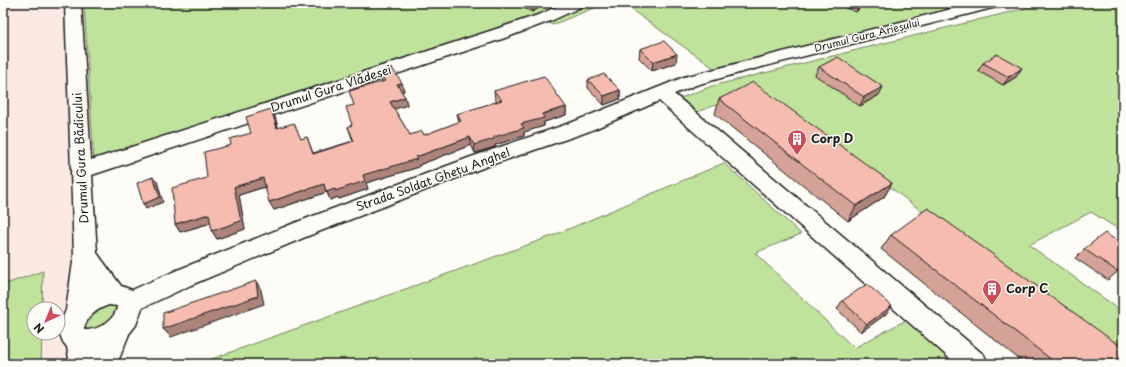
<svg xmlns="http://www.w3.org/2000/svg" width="1126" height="367" font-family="'Playpen Sans',sans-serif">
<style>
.built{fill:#fbe9e2}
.green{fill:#c0e39c;stroke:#6e805c}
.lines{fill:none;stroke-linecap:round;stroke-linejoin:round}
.minor-casing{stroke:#1c1c1c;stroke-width:3}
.minor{fill:#fdfcf7;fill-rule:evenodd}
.wall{fill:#d4a297;stroke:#1c1c1c}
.shaded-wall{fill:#ac847b;stroke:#1c1c1c}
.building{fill:#f6bcb0;stroke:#1c1c1c}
.labels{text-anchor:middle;stroke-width:3;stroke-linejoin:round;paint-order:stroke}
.far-street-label{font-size:10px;fill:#1c1c1c;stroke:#fdfcf7}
.street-label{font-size:12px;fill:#1c1c1c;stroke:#fdfcf7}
.poi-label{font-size:12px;font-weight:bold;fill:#1c1c1c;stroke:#fdfcf7;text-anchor:start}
</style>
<rect width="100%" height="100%" fill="#fdfcf7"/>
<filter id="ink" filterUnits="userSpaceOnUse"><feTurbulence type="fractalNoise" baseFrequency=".025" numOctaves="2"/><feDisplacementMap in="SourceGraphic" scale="8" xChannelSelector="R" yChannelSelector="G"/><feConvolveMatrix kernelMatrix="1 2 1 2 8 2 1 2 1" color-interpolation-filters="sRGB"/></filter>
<g filter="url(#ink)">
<path class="built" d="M 3,3 L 84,3 L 105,364 L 41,364 L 42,333 L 58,333 L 58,309 L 42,309 L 43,272 L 3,285 Z"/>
<g class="green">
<path d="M 84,3 L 606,3 L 552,25 L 547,21 L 94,162 Z"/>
<path d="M 622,3 L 976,3 L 715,69 Z"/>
<path d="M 1046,3 L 1123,3 L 1123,232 L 1091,212 L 1029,245 L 1123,312 L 1123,362 L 759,89 L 694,113 L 678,99 L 712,86 Z"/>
<path d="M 724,163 L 801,234 L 755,253 L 854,348 L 906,320 L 955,364 L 198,364 L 552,236 Z"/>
<path d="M 43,271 L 42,309 L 34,309 L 34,333 L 42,333 L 41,364 L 3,364 L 3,285 Z"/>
<path d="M 125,298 L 106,337 L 71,326 L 74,317 Z"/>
</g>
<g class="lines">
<defs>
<path id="minor" d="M 65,3 L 81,3 L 91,160 L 493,30 L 541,14 L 564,3 L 585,3 L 583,6 L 553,20 L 505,38 L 92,175 L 97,253 L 121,286 L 132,290 L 175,271 L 292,224 L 471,157 L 573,122 L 684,77 L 975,3 L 1002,3 L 1000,6 L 746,71 L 696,85 L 674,94 L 984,355 L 988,364 L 956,364 L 659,101 L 587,132 L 485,167 L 308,236 L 191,285 L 142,308 L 136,325 L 129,334 L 117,364 L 70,364 L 67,347 L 63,342 L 58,329 L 66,310 L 74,255 ZM 109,305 L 117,306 C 116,320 97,331 84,330 C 85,318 98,308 109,305 Z"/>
</defs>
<use href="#minor" class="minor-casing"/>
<use href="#minor" class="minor"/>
</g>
<g class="wall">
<path d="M 514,3 L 547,3 L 532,12 Z"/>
<path d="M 833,3 L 864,3 L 856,12 Z"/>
<path d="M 640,49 L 676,63 L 652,71 L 639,58 Z"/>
<path d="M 983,63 L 1016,77 L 1003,85 L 978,71 Z"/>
<path d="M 819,67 L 879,95 L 860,106 L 815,75 Z"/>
<path d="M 379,73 L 402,83 L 404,91 L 401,92 L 405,97 L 407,105 L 394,109 L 410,135 L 424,135 L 459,122 L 457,114 L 497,102 L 495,99 L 494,91 L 566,107 L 566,115 L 544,122 L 544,126 L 524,132 L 524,136 L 495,145 L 495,147 L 475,153 L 471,145 L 419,165 L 419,167 L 366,183 L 368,189 L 339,199 L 338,197 L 330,200 L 327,192 L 274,210 L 265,187 L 239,195 L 245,229 L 217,239 L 212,231 L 211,223 L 180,232 L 175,224 L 231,145 L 251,133 L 275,117 L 278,128 L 301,139 L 307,137 L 313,153 L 353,141 L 348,127 L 352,125 L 354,105 L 382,82 Z"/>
<path d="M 588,80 L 620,90 L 620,99 L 604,105 L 588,88 Z"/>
<path d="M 719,99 L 892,183 L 884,197 L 848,221 L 715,114 Z"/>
<path d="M 891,235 L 1123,364 L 1025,364 L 881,249 Z"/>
<path d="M 1084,249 L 1123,267 L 1108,280 L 1075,258 Z"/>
<path d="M 842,301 L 886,314 L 861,332 L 837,309 Z"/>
</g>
<g class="shaded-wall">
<path d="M 532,3 L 547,3 L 532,12 Z"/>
<path d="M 860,3 L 864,3 L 856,12 Z"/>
<path d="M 677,54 L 676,63 L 652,71 L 653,62 Z"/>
<path d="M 1022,68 L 1016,77 L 1003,85 L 1009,77 Z"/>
<path d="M 402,83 L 404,91 L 399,92 L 397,84 Z"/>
<path d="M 883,87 L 879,95 L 860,106 L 864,97 Z"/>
<path d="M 620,90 L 620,99 L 604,105 L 604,96 Z"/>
<path d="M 405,97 L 407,105 L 392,110 L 390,102 Z"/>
<path d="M 566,107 L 566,115 L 544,122 L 544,126 L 524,132 L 524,136 L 495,145 L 495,147 L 475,153 L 474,145 L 542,114 Z"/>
<path d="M 271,109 L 275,117 L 281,136 L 277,128 Z"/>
<path d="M 470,137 L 471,145 L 419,165 L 419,167 L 366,183 L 368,189 L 339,199 L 338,197 L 330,200 L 327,192 L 274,210 L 269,202 L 324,184 L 416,157 Z"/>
<path d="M 153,177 L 157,181 L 163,202 L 146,209 L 143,204 Z"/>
<path d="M 263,178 L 267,186 L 239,195 L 245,229 L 217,239 L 212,231 L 234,187 Z"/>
<path d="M 892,183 L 884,197 L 848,221 L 856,206 Z"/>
<path d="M 209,214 L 214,222 L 180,232 L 175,224 Z"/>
<path d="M 256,281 L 261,290 L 264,304 L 171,337 L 163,329 Z"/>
<path d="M 892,306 L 886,314 L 861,332 L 867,324 Z"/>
</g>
<g class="building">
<path d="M 664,41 L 677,54 L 653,62 L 640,49 Z"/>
<path d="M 997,54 L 1022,68 L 1009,77 L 983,63 Z"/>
<path d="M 838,57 L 883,87 L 864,97 L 819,67 Z"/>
<path d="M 392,68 L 402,83 L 397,84 L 405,97 L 390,102 L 410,135 L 422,131 L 424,135 L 461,121 L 457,114 L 502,100 L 494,91 L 544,76 L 566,107 L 542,114 L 544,118 L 521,124 L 524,128 L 494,137 L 494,139 L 474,145 L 470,137 L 416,157 L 417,159 L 363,175 L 365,181 L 335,191 L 335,189 L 326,192 L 324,184 L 269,202 L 263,178 L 234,187 L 241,221 L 212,231 L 209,214 L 175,224 L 172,188 L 207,178 L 204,152 L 231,145 L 230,139 L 251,133 L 246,117 L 271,109 L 277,128 L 294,123 L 301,139 L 307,137 L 313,154 L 354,141 L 348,127 L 352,125 L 346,107 L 354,105 L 349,91 L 385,81 L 379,73 Z"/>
<path d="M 604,74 L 620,90 L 604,96 L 588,80 Z"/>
<path d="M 753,82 L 892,183 L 856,206 L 719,99 Z"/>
<path d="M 153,177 L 160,197 L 143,204 L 137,183 Z"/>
<path d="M 928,208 L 1123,348 L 1123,364 L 1057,364 L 891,235 Z"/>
<path d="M 1105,233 L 1123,245 L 1123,266 L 1117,271 L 1084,249 Z"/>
<path d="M 256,281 L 258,296 L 163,329 L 163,313 Z"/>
<path d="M 867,284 L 892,306 L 867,324 L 842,301 Z"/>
</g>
</g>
<defs>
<symbol id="building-pin" viewBox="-11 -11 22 30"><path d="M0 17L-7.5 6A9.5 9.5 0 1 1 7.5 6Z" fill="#d1495b" stroke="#fdfcf7"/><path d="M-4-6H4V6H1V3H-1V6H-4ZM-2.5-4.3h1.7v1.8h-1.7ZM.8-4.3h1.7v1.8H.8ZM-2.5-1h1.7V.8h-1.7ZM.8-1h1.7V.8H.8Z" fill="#fff"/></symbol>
</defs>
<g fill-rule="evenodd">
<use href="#building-pin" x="786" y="128" width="22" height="30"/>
<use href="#building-pin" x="981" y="278" width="22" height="30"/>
</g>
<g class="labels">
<g class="far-street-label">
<text transform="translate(867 35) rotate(-14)" y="4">Drumul Gura Arieșului</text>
</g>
<g class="street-label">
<text transform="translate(331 89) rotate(-18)" y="4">Drumul Gura Vlădesei</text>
<text transform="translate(81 158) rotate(-93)" y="4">Drumul Gura Bădicului</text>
<text transform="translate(433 180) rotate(-20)" y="4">Strada Soldat Ghețu Anghel</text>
</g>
<g class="poi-label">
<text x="811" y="143">Corp D</text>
<text x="1006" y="293">Corp C</text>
</g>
</g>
<rect width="1126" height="367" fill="none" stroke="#fdfcf7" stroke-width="16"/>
<rect x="8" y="8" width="1110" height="351" fill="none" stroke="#1c1c1c" stroke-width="1.5" filter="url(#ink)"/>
<g transform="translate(46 321) rotate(224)"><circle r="19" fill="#fdfcf7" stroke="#a3a29f"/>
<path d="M0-3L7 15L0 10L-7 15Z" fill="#d1495b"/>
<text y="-6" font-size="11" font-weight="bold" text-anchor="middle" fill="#1c1c1c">N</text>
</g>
</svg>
